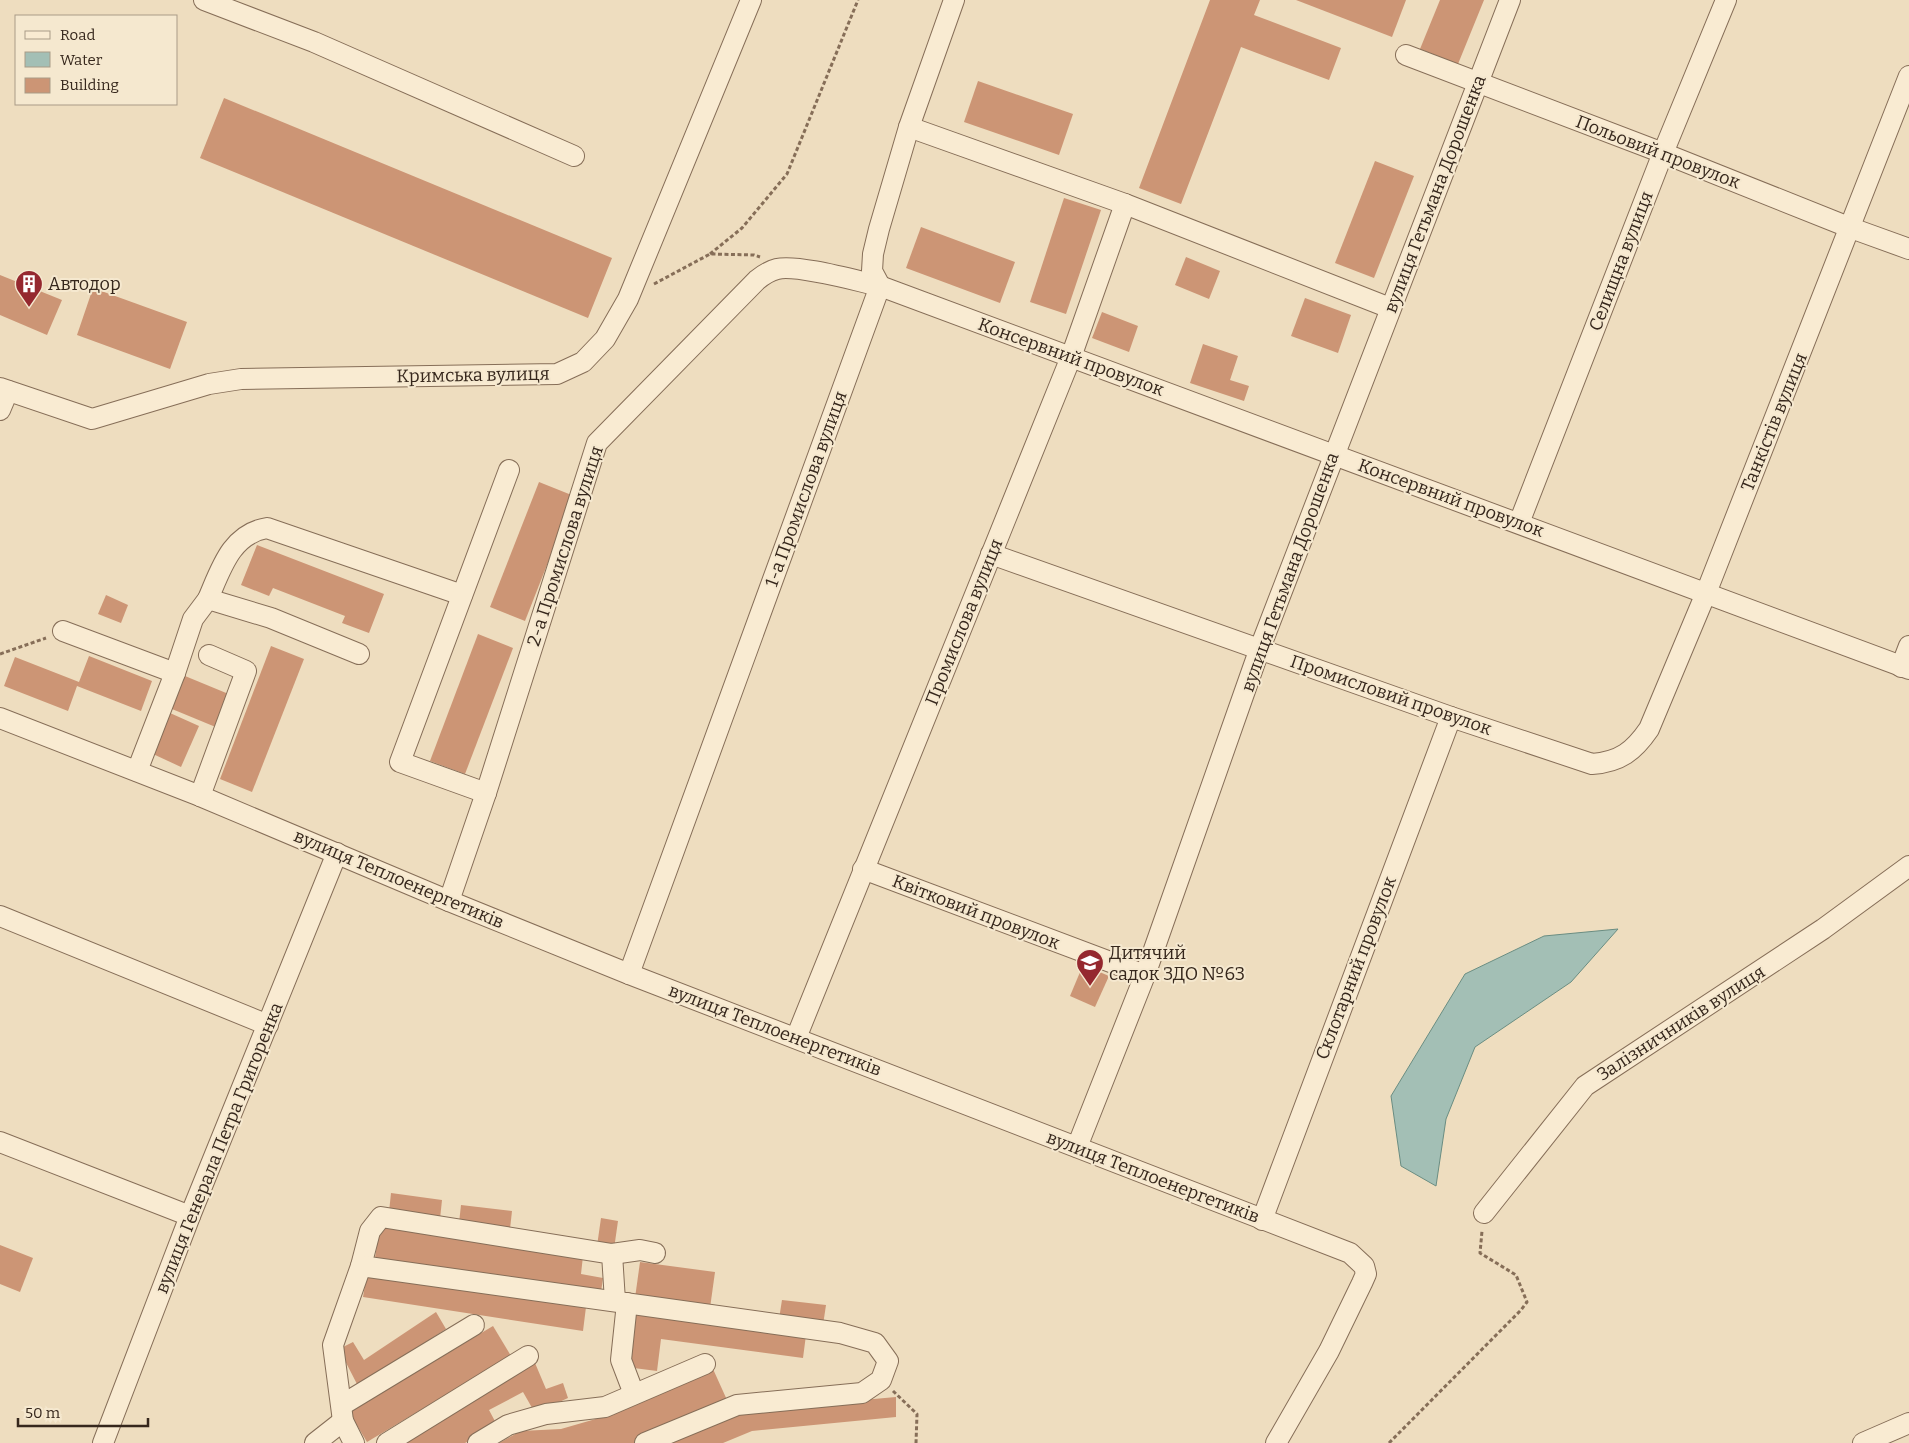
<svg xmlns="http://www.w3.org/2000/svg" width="1909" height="1443" font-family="Bitter,serif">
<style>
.water{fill:#a3bfb5;stroke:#6a8d82}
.building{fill:#cc9575}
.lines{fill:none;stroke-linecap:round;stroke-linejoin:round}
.minor-casing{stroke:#866e58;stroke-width:22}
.path{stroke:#866e58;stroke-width:3;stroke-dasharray:4 2.5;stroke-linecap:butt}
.minor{stroke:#f9ebd2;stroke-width:20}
.labels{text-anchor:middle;stroke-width:4;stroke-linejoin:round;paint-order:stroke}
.street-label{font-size:18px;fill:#36271c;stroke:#f5e8cf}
.poi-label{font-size:18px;fill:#36271c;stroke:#f5e8cf;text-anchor:start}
</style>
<rect width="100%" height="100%" fill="#eeddbf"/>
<path class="water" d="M 1618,929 L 1571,982 L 1475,1047 L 1446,1119 L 1436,1186 L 1401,1166 L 1391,1096 L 1465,974 L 1544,936 Z"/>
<g class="building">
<path d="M 1210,0 L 1260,0 L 1254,15 L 1341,48 L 1329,80 L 1241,47 L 1181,204 L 1139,188 Z"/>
<path d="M 1296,0 L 1406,0 L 1392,37 Z"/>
<path d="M 1440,0 L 1484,0 L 1458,64 L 1420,49 Z"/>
<path d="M 978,81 L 1073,114 L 1059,155 L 964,122 Z"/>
<path d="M 224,98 L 612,258 L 588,318 L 200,158 Z"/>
<path d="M 1375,161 L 1414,176 L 1374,278 L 1335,263 Z"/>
<path d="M 1064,198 L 1101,210 L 1066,314 L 1030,302 Z"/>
<path d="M 921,227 L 1015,262 L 1000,303 L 906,268 Z"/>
<path d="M 1186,257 L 1220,271 L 1209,299 L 1175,285 Z"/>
<path d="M 0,275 L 62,300 L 47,335 L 0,315 Z"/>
<path d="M 93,288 L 187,322 L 170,369 L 77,335 Z"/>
<path d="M 1305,298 L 1351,315 L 1338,353 L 1291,336 Z"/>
<path d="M 1102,312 L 1138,326 L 1129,352 L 1092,338 Z"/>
<path d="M 1203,344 L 1238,356 L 1230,380 L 1249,386 L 1244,401 L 1190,383 Z"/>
<path d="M 539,482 L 574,496 L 525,621 L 490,607 Z"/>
<path d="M 257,545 L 384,594 L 369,633 L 342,623 L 345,616 L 273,588 L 269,596 L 241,585 Z"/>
<path d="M 106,595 L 128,605 L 121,623 L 98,614 Z"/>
<path d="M 478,634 L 513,648 L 465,774 L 430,761 Z"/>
<path d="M 271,646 L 304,659 L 252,792 L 220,779 Z"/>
<path d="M 89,656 L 152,681 L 141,711 L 77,686 L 68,711 L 4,686 L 15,657 L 79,682 Z"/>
<path d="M 185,676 L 231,695 L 218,728 L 172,709 Z"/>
<path d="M 170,713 L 199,726 L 181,767 L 153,754 Z"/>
<path d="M 1083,965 L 1109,976 L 1095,1007 L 1070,996 Z"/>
<path d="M 391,1193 L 442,1200 L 440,1219 L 389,1212 Z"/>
<path d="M 461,1205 L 512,1211 L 510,1229 L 459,1223 Z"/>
<path d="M 601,1218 L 618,1221 L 614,1249 L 597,1246 Z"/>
<path d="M 380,1225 L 583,1256 L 581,1274 L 603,1278 L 601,1292 L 375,1258 Z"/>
<path d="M 0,1245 L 33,1258 L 20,1292 L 0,1284 Z"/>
<path d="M 640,1262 L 715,1272 L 710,1308 L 635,1298 Z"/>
<path d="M 367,1273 L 586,1307 L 583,1331 L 363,1297 Z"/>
<path d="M 782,1300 L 826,1305 L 823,1325 L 779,1319 Z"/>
<path d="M 634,1311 L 806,1335 L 803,1358 L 661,1339 L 657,1371 L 626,1367 Z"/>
<path d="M 436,1312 L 446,1329 L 358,1386 L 339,1349 L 353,1342 L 364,1360 Z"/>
<path d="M 493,1326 L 511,1356 L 367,1442 L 349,1412 Z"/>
<path d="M 535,1363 L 546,1389 L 563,1383 L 568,1398 L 535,1413 L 523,1392 L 489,1410 L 497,1425 L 465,1443 L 401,1443 Z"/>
<path d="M 713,1369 L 727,1400 L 636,1443 L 499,1443 L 521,1431 L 561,1429 L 606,1416 Z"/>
<path d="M 896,1397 L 896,1417 L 752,1431 L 723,1443 L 670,1443 L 750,1410 Z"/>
</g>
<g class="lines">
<defs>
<g id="minor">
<path d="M 204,0 L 314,42 L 574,156"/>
<path d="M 1406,55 L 1663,153 L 1851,228 L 1909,249"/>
<path d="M 909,127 L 1125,204 L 1390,308"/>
<path d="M 0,388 L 92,419 L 209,384 L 241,379 L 557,374 L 583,362 L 605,339 L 628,299 L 751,0"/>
<path d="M 0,410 L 8,391"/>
<path d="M 1519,523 L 1663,153 L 1726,0"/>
<path d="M 991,554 L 1451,717 L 1592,764 C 1620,762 1634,751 1649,729 L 1706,593 L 1909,76"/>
<path d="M 208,599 C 221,569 231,534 267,528 L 462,595"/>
<path d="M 63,631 L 175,673 L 137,771"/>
<path d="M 1901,667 L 1909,646"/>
<path d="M 175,673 L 193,619 L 208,599 L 271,618 L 359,654"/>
<path d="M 0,718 L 200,796 L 449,901 L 629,974 L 1350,1253 L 1364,1266 L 1366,1274 L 1362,1283 L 1329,1351 L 1276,1443"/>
<path d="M 486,793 L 400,762 L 509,470"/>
<path d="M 200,796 L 246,671 L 209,655"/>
<path d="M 863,869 L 1145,975"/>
<path d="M 449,901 L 486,793 L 597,443 L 757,280 C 763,275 769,271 777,269 C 797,264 857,281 880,286 L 1909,669"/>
<path d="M 0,916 L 268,1025"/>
<path d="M 629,974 L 880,286 L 872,271 L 873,254 L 879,229 L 909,127 L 954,0"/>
<path d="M 796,1038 L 1071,357 L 1125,204"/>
<path d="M 0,1142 L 190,1216"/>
<path d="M 1077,1147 L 1145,975 L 1260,648 L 1510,0"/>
<path d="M 1484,1213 L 1585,1086 L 1823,929 L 1909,866"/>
<path d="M 1262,1220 L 1451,717"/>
<path d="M 612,1254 L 640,1250 L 655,1253"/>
<path d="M 361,1266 L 370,1231 L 381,1217 L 612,1254 L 615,1301"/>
<path d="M 627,1303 L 621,1360 L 634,1394"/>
<path d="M 342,1405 L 474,1325"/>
<path d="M 103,1443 L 190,1216 L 337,853"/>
<path d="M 315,1443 L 343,1421"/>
<path d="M 354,1443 L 343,1421 L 333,1345 L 361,1266 L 840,1333 L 875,1343 L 888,1361 L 881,1380 L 862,1393 L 737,1405 L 645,1443"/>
<path d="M 387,1443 L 528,1356"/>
<path d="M 478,1443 L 508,1425 L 546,1414 L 605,1407 L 705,1364"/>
<path d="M 1863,1443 L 1909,1423"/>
</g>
</defs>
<use href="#minor" class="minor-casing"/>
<g class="path">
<path d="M 710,254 L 742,228 L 787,174 L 858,0"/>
<path d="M 654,284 L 710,254 L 754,255 L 760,257"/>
<path d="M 0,654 L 46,638"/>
<path d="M 893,1391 L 917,1414 L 916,1443"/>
<path d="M 1389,1443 L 1521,1310 L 1527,1302 L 1516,1275 L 1480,1253 L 1482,1231"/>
</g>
<use href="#minor" class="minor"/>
</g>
<defs>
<symbol id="building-pin" viewBox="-11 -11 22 30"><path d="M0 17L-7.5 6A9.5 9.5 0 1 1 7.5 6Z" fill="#95282f" stroke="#f5e8cf"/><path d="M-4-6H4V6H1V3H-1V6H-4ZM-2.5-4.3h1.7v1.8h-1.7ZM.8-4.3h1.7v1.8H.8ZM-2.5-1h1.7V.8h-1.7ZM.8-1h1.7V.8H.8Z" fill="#fff"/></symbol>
<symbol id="school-pin" viewBox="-11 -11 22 30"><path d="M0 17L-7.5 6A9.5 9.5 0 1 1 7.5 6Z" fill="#95282f" stroke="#f5e8cf"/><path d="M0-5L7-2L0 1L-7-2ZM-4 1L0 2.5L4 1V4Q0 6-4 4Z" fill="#fff"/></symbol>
</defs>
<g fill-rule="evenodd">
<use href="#building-pin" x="13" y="268" width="32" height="43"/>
<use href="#school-pin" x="1074" y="947" width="32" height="43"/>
</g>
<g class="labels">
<g class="street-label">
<text transform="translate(1658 152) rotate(21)" y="6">Польовий провулок</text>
<text transform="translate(1435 194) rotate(-69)" y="6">вулиця Гетьмана Дорошенка</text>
<text transform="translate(1621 261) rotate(-69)" y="6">Селищна вулиця</text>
<text transform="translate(1071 357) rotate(20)" y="6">Консервний провулок</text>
<text transform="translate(473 375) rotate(-1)" y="6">Кримська вулиця</text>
<text transform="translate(1774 422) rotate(-68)" y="6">Танкістів вулиця</text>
<text transform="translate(806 489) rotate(-70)" y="6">1-а Промислова вулиця</text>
<text transform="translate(1451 498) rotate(20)" y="6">Консервний провулок</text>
<text transform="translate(565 546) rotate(-72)" y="6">2-а Промислова вулиця</text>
<text transform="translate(1290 572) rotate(-70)" y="6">вулиця Гетьмана Дорошенка</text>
<text transform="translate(964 622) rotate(-68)" y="6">Промислова вулиця</text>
<text transform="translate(1391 695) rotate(19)" y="6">Промисловий провулок</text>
<text transform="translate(399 879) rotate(23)" y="6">вулиця Теплоенергетиків</text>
<text transform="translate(976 912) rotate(21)" y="6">Квітковий провулок</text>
<text transform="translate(1356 968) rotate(-69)" y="6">Склотарний провулок</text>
<text transform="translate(1681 1023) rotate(-33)" y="6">Залізничників вулиця</text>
<text transform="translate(775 1030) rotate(21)" y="6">вулиця Теплоенергетиків</text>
<text transform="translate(219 1148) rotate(-68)" y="6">вулиця Генерала Петра Григоренка</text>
<text transform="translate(1153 1177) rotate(21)" y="6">вулиця Теплоенергетиків</text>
</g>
<g class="poi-label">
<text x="48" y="290">Автодор</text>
<text x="1109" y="959">Дитячий<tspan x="1109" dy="21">садок ЗДО №63</tspan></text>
</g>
</g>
<rect x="15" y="15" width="162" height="90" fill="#f5e8cf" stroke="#a99b87"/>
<rect x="25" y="31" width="25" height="8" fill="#f9ebd2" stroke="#a99b87"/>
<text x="60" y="40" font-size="15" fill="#36271c">Road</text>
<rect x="25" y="52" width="25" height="15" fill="#a3bfb5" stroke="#a99b87"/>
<text x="60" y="65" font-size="15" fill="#36271c">Water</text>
<rect x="25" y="78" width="25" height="15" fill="#cc9575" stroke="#a99b87"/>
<text x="60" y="90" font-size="15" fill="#36271c">Building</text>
<path d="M18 1418v8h130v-8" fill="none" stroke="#36271c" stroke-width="2.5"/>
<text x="25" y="1418" font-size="15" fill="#36271c" stroke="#f5e8cf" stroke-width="4" paint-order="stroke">50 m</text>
</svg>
